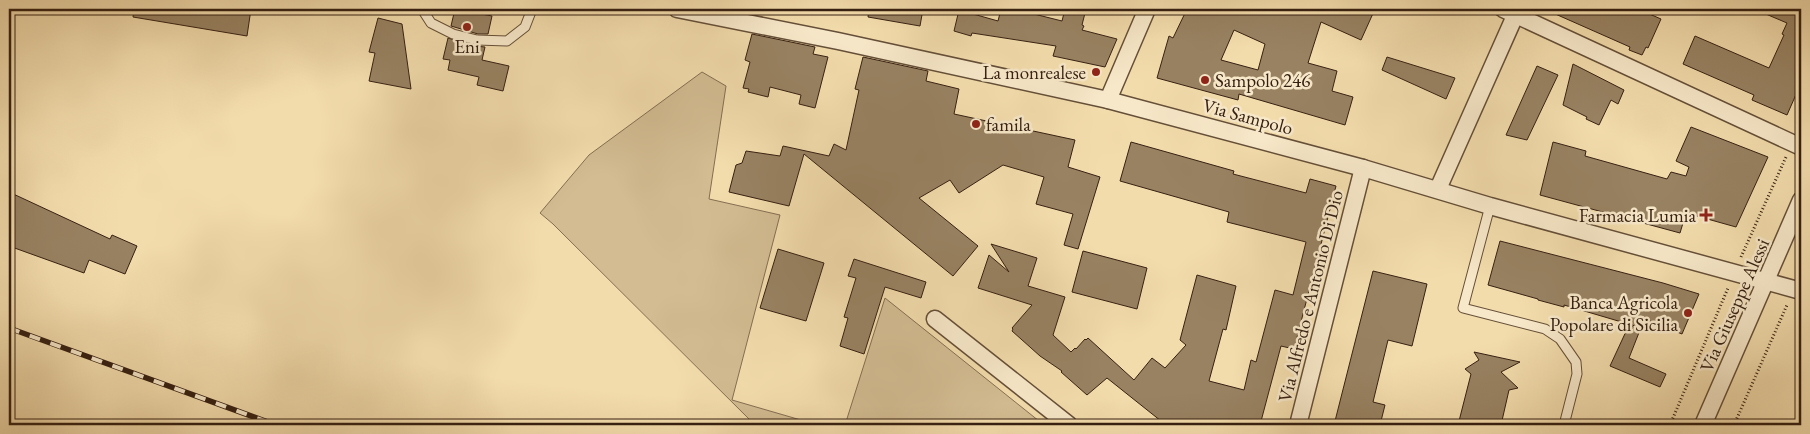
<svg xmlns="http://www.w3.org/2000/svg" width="1810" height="434" font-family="'EB Garamond',serif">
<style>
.green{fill:#d3bc92;stroke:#846e52}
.building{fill:#988262;stroke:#362012;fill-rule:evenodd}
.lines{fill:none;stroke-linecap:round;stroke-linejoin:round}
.lane-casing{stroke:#654f38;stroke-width:11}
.street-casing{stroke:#654f38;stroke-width:19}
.path{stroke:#362012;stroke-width:3;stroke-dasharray:1 2.5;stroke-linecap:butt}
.lane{stroke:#f7e8c9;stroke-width:9}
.street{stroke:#f7e8c9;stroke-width:16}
.rail-casing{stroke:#362012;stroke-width:5.5}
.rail{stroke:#f7e8c9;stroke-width:4;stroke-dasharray:11;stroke-linecap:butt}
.poi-dot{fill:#8f2418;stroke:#f7e8c9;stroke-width:2}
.labels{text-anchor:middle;stroke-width:5;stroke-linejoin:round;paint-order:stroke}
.poi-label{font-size:19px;fill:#362012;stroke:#f7e8c9;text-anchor:end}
.street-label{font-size:19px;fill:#362012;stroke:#f7e8c9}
</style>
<rect width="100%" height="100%" fill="#f3dcac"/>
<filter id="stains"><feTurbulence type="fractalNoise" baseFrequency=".004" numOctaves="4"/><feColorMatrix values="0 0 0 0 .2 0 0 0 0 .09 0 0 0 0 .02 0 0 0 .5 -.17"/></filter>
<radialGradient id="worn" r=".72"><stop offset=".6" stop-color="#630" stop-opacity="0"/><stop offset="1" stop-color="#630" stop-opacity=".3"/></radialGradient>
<g class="green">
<path d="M 702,72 L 726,86 L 709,199 L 780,215 L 732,400 L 818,425 L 755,425 L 553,224 L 540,213 L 589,155 Z"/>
<path d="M 885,298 L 1044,425 L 845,425 Z"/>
</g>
<g class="building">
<path d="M 134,9 L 251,9 L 247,36 L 133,17 Z"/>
<path d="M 455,9 L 492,16 L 488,34 L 478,34 L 451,26 Z"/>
<path d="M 869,9 L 923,9 L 920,26 L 868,17 Z"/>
<path d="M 1001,9 L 1027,9 L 1026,12 L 1062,21 L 1065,9 L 1086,9 L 1082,25 L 1084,26 L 1082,30 L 1117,39 L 1105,67 L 1053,56 L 1056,46 L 972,33 L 971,36 L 954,31 L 959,10 L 998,21 Z"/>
<path d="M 1187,9 L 1375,9 L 1361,40 L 1321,22 L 1308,63 L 1337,71 L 1332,91 L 1353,97 L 1345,125 L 1239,94 L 1238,100 L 1157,78 L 1169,36 L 1173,38 ZM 1234,30 L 1265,44 L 1258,70 L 1221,60 Z"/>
<path d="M 1544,9 L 1638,9 L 1661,19 L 1648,48 L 1646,47 L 1642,55 L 1629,50 L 1630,47 Z"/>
<path d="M 1754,9 L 1801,9 L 1801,83 L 1787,115 L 1752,100 L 1754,95 L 1683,64 L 1695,36 L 1769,68 L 1784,35 L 1782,34 L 1787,23 Z"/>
<path d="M 378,18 L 402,24 L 411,89 L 369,81 L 375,53 L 369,52 Z"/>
<path d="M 752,34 L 815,47 L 813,54 L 828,57 L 815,108 L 799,104 L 801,95 L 770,87 L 768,97 L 748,92 L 749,89 L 743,88 L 750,62 L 745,60 Z"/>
<path d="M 448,38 L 475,46 L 485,47 L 482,60 L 509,66 L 503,91 L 477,85 L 479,77 L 448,70 L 450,60 L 443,59 Z"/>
<path d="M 863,57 L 928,71 L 926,81 L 959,89 L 954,114 L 1075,140 L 1068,167 L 1100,177 L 1078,249 L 1064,245 L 1073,214 L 1036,204 L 1044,177 L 1003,165 L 959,193 L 950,180 L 919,198 L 978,246 L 953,276 L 804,154 L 789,206 L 729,192 L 736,165 L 742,163 L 746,151 L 780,156 L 783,146 L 829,156 L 834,144 L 846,150 L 859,90 L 855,89 Z"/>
<path d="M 1387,57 L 1455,78 L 1446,99 L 1382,70 Z"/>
<path d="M 1573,64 L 1624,90 L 1618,104 L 1611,100 L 1599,125 L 1586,119 L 1587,117 L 1563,105 Z"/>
<path d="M 1537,66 L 1558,75 L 1527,140 L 1506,135 Z"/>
<path d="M 1691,127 L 1768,157 L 1736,227 L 1686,213 L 1680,233 L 1540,195 L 1553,142 L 1586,151 L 1585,156 L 1667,179 L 1671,172 L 1686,176 L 1689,167 L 1676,161 Z"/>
<path d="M 1131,142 L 1234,171 L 1233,174 L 1306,193 L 1310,179 L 1336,186 L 1294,349 L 1281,346 L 1260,425 L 1166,425 L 1107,378 L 1087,395 L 1061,372 L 1062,371 L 1040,356 L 1012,331 L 1013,329 L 1012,328 L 1032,305 L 978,288 L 989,255 L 1009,272 L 991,244 L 1037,258 L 1028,286 L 1065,297 L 1053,335 L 1071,352 L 1075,348 L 1076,349 L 1085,339 L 1086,340 L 1088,338 L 1134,380 L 1152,358 L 1165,368 L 1186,345 L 1180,340 L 1197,275 L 1236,286 L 1226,330 L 1223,329 L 1209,381 L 1244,390 L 1251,360 L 1256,362 L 1275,290 L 1293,295 L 1306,242 L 1227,222 L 1229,212 L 1120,181 Z"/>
<path d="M 9,192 L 110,239 L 112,235 L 137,246 L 125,274 L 89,260 L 84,273 L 9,246 Z"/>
<path d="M 1500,241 L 1663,283 L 1699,294 L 1682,334 L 1645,319 L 1642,328 L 1564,305 L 1564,307 L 1538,300 L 1538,299 L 1488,285 Z"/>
<path d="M 778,249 L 824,263 L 806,321 L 760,308 Z"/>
<path d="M 1083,251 L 1147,268 L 1137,309 L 1072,292 Z"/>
<path d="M 854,259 L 926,282 L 921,298 L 885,287 L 864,354 L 840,346 L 848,318 L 844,317 L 856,278 L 848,276 Z"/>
<path d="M 1373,271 L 1427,284 L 1412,346 L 1388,340 L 1373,402 L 1385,405 L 1380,425 L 1334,425 Z"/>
<path d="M 1629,325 L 1640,330 L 1629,358 L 1666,374 L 1660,387 L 1610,366 Z"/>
<path d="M 1474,352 L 1520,362 L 1501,372 L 1518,388 L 1509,390 L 1501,425 L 1458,425 L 1471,374 L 1465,369 L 1479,360 Z"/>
</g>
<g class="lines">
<defs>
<g id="lane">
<path d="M 422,9 L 431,23 L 453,34 L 477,40 L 507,41 L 525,27 L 532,9"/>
<path d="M 1490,206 L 1463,308 L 1545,329 L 1560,339 L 1576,362 L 1577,374 L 1564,425"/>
</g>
<g id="street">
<path d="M 677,9 L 838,41 L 1108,100 L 1363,168 L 1490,206 L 1801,291"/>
<path d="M 1503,9 L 1801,147"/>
<path d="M 1108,100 L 1147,9"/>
<path d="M 1438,189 L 1518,9"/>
<path d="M 935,319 L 1069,425"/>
<path d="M 1298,425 L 1363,168"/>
<path d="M 1703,425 L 1801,200"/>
</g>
</defs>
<use href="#lane" class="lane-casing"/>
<use href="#street" class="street-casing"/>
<g class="path">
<path d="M 1741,257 L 1786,157"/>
<path d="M 1670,425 L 1728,288"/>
<path d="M 1734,425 L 1787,305"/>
</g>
<use href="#lane" class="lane"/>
<use href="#street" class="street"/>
<defs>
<path id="rail" d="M 9,328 L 276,425"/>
</defs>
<use href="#rail" class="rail-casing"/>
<use href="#rail" class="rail"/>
</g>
<g class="poi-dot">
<circle cx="467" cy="27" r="5"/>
<circle cx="1096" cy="72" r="5"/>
<circle cx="1205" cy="80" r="5"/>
<circle cx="976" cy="124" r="5"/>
<path d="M1703.5 207.5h5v5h5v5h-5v5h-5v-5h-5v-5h5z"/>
<circle cx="1688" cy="313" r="5"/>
</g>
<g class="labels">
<g class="poi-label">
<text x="467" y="53" text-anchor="middle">Eni</text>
<text x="1086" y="79">La monrealese</text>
<text x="1215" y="87" text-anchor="start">Sampolo 246</text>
<text x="986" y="131" text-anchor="start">famila</text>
<text x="1696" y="222">Farmacia Lumia</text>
<text x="1678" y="309">Banca Agricola<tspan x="1678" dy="22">Popolare di Sicilia</tspan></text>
</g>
<g class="street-label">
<text transform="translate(1248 116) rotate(15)" y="7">Via Sampolo</text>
<text transform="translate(1310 296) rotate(-76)" y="7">Via Alfredo e Antonio Di Dio</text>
<text transform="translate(1734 305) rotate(-66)" y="7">Via Giuseppe Alessi</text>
</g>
</g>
<rect width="1810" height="434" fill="none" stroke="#f3dcac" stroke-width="30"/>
<rect x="10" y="10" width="1790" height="414" fill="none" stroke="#362012" stroke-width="2.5"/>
<rect x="15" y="15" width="1780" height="404" fill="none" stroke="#362012"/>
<rect width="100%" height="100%" filter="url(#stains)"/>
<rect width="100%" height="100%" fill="url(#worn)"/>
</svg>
